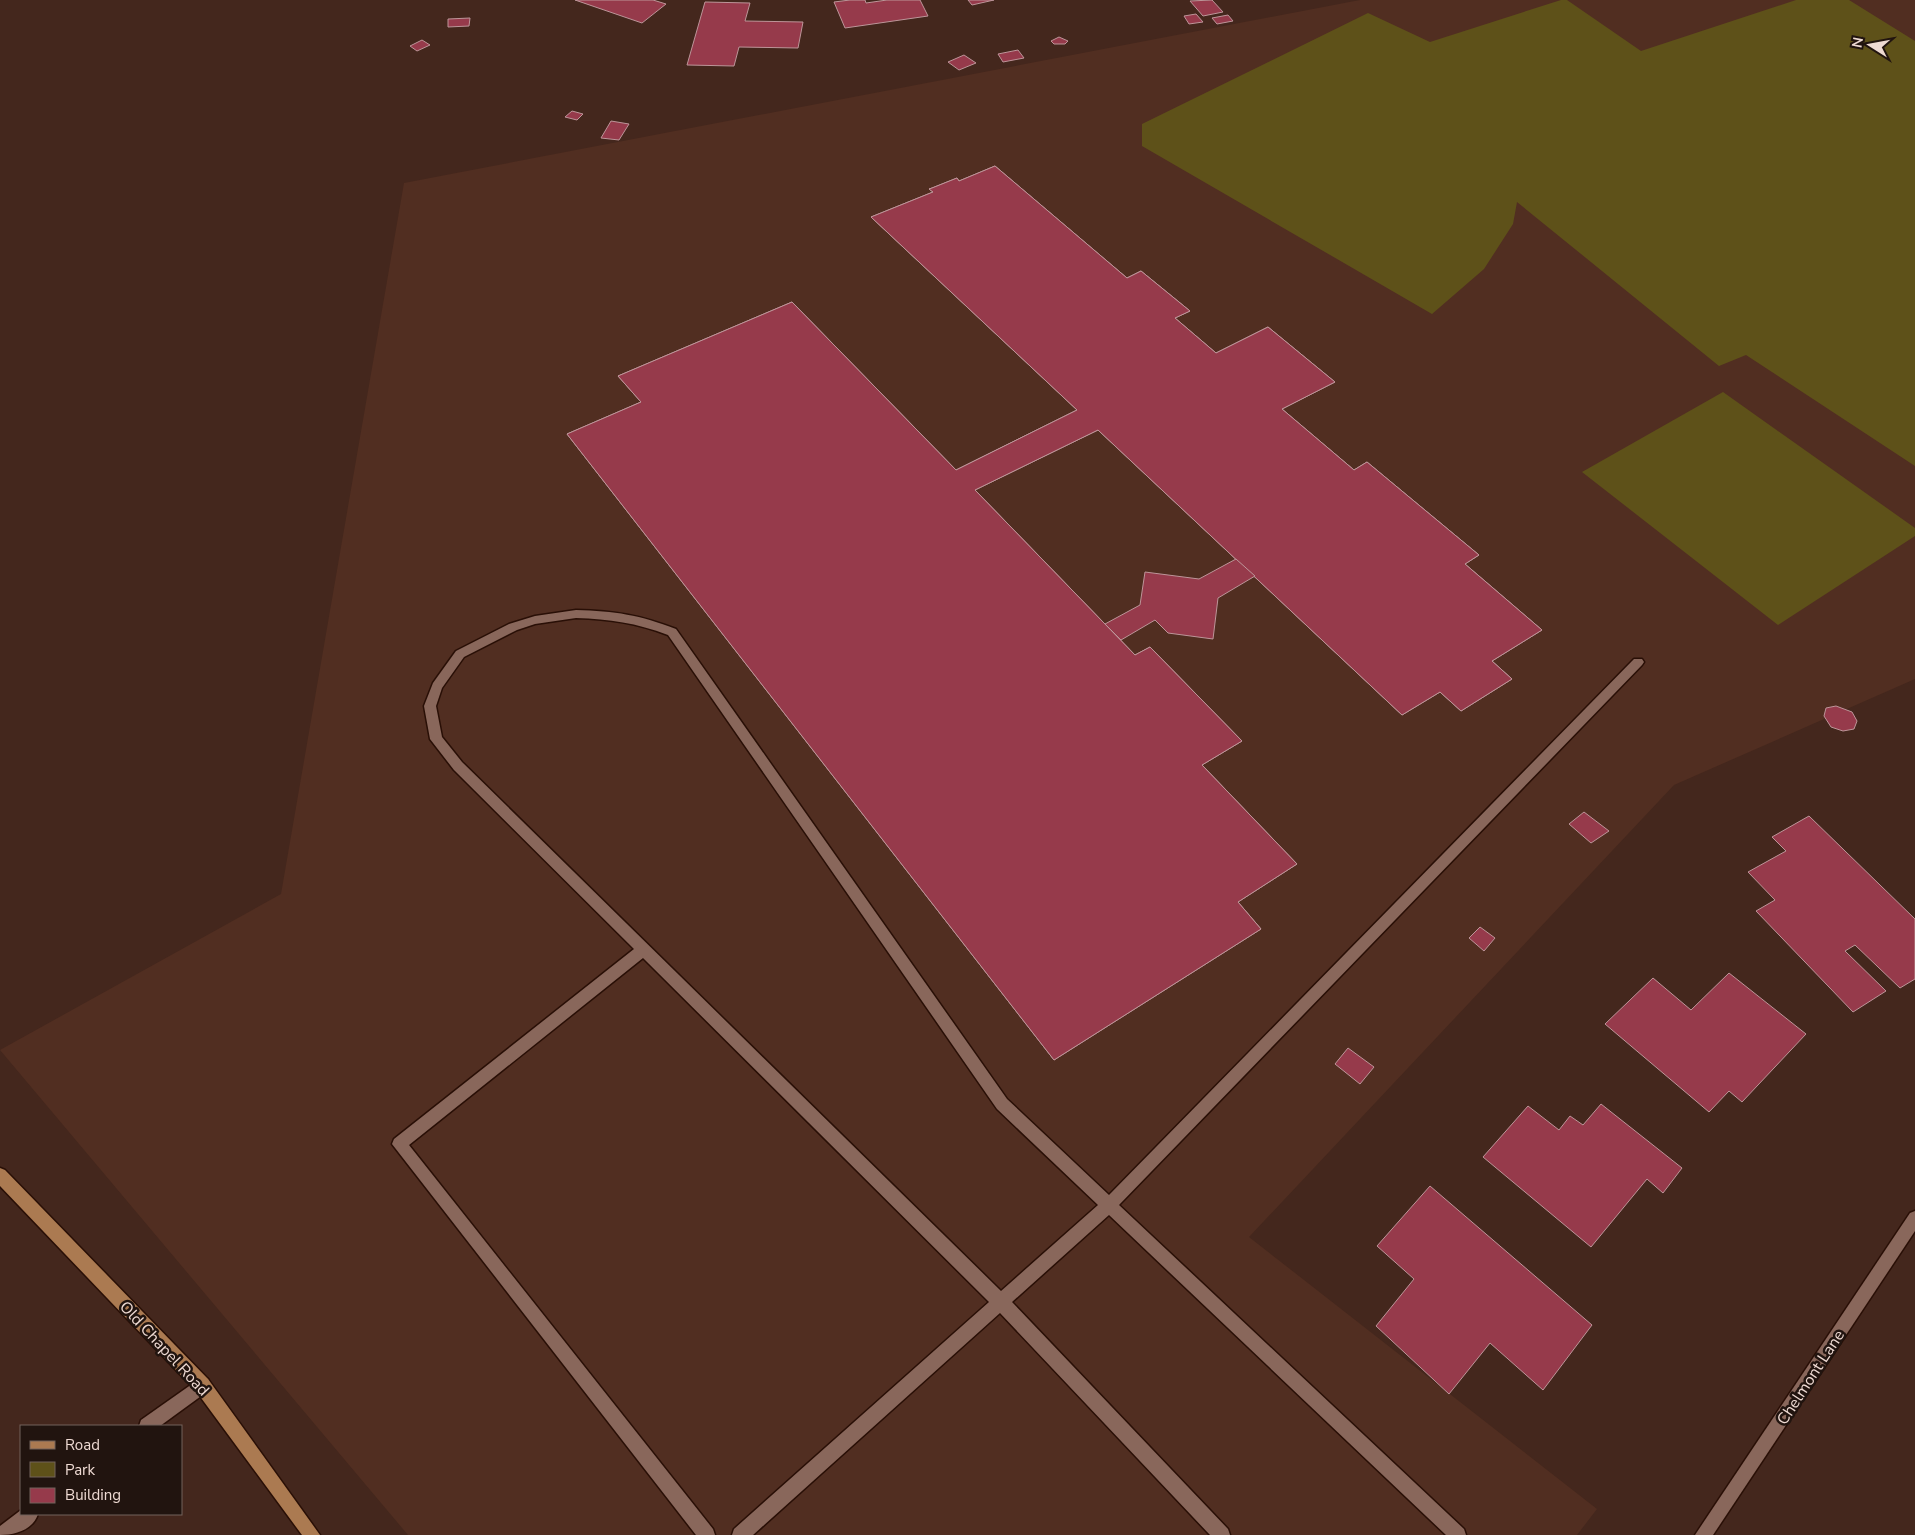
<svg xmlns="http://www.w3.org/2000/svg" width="1915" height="1535" font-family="'Nunito Sans',sans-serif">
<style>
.built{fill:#512e21}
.green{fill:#5e5119}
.building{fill:#963a4b;stroke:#bd9599;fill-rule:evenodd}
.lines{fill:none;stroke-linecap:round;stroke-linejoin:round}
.lane-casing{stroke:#290f06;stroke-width:3}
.street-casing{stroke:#290f06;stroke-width:3}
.secondary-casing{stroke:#290f06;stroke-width:3}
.lane{fill:#89675b;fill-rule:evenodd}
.street{fill:#89675b;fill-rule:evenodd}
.secondary{fill:#ab7a51;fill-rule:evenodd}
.labels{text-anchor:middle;stroke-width:5;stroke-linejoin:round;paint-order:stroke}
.near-street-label{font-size:16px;fill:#eedad3;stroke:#21140f}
</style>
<rect width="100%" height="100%" fill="#44271d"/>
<path class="built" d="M 1360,0 L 1915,0 L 1915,679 L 1674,785 L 1249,1237 L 1597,1509 L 1577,1535 L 408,1535 L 0,1050 L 281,894 L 404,183 Z"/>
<g class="green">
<path d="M 1561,0 L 1567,0 L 1641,51 L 1796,0 L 1849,0 L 1915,41 L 1915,466 L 1746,355 L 1719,366 L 1517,202 L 1513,224 L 1484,269 L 1432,314 L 1142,146 L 1142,124 L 1368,13 L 1430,42 Z"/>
<path d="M 1723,392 L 1915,528 L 1915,536 L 1778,625 L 1582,472 Z"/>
</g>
<g class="building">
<path d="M 575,0 L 653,0 L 666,4 L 642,23 Z"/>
<path d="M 850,0 L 865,0 L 866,3 L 887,0 L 920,0 L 928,16 L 845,28 L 834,2 Z"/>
<path d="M 968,0 L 994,0 L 972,5 Z"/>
<path d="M 1212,0 L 1223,12 L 1203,16 L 1190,1 Z"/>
<path d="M 705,2 L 750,3 L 745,21 L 803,22 L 798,48 L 739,47 L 734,66 L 687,65 Z"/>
<path d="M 1196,14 L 1203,22 L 1189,24 L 1184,16 Z"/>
<path d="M 1228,15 L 1233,21 L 1217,24 L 1212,18 Z"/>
<path d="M 470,18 L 469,26 L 448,27 L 448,19 Z"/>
<path d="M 1059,37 L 1068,41 L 1065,44 L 1054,44 L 1051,41 Z"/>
<path d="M 422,40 L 430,45 L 417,51 L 410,46 Z"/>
<path d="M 1018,50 L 1024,58 L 1003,62 L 998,54 Z"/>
<path d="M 964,55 L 976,63 L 959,70 L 948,62 Z"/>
<path d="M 572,111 L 583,114 L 577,120 L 565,117 Z"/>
<path d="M 611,121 L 629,124 L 619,140 L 601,138 Z"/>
<path d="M 995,166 L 1127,278 L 1141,271 L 1190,311 L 1175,318 L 1216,353 L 1268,327 L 1335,382 L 1282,409 L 1354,470 L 1367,462 L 1479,555 L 1465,564 L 1542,630 L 1492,661 L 1512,679 L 1461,711 L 1440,692 L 1402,715 L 1098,430 L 975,490 L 1135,655 L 1150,647 L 1242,741 L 1202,765 L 1297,864 L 1238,902 L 1261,929 L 1054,1060 L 567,434 L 641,402 L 618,376 L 792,302 L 956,470 L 1077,410 L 871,217 L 933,192 L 929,189 L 932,188 L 957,178 L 959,181 ZM 842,558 L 876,598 L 854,610 L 819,568 ZM 884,607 L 922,650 L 899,662 L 861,618 ZM 931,660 L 963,699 L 939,711 L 908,672 Z"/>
<path d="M 995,166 L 1127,278 L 1141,271 L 1190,311 L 1175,318 L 1216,353 L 1268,327 L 1335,382 L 1282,409 L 1354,470 L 1367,462 L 1479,555 L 1465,564 L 1542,630 L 1492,661 L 1512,679 L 1461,711 L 1440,692 L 1402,715 L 1098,430 L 975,490 L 1135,655 L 1150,647 L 1242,741 L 1202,765 L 1297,864 L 1238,902 L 1261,929 L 1054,1060 L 567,434 L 641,402 L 618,376 L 792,302 L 956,470 L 1077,410 L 871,217 L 933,192 L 929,189 L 932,188 L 957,178 L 959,181 Z"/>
<path d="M 1236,559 L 1255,576 L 1218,598 L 1213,639 L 1168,633 L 1155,620 L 1121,640 L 1105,624 L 1140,605 L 1145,572 L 1199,579 Z"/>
<path d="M 1836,706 L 1852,712 L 1857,721 L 1854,729 L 1843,731 L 1831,727 L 1824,716 L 1826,708 Z"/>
<path d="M 1584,812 L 1609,831 L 1591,843 L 1569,824 Z"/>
<path d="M 1809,816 L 1915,919 L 1915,979 L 1900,988 L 1855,945 L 1845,951 L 1886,991 L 1853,1012 L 1756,911 L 1775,900 L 1748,872 L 1786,851 L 1772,837 Z"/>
<path d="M 1480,927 L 1495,938 L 1484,951 L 1469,938 Z"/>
<path d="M 1729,973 L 1806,1034 L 1742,1102 L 1729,1091 L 1709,1112 L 1605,1024 L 1653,978 L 1691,1010 Z"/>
<path d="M 1348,1048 L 1374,1067 L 1360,1084 L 1335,1064 Z"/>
<path d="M 1601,1104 L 1682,1168 L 1663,1193 L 1647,1179 L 1591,1247 L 1483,1157 L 1528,1106 L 1559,1130 L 1570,1116 L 1583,1125 Z"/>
<path d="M 1430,1186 L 1592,1325 L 1543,1390 L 1490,1343 L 1449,1394 L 1376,1326 L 1414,1279 L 1377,1246 Z"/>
</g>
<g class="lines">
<defs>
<path id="lane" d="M 576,610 C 615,611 640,615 676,629 L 1007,1099 L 1109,1195 L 1634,659 L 1642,659 L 1644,662 L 1642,665 L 1119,1205 L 1464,1529 L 1466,1535 L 1446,1535 L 1109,1215 L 1012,1302 L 1228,1529 L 1230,1535 L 1210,1535 L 1000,1313 L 753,1535 L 732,1535 L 734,1529 L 989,1302 L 643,958 L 409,1145 L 713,1529 L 715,1535 L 696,1535 L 392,1144 L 394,1139 L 634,949 L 454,770 L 430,739 L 424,706 L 433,683 L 456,651 L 509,624 L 535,616 ZM 576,618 C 610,619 636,623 668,635 L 997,1109 L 1098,1205 L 1001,1291 L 462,762 L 442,737 L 436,706 L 442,688 L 464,657 L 517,630 L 535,624 Z"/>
<g id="street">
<path d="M 1915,1211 L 1915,1231 L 1713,1535 L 1695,1535 L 1910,1213 Z"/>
<path d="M 202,1377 L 208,1379 L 210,1385 L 208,1391 L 160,1426 L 139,1426 L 141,1420 Z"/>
<path d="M 21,1510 L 21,1514 L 38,1514 C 33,1530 15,1535 0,1535 L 0,1526 Z"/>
</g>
<path id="secondary" d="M 0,1168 L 5,1170 L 208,1379 L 320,1535 L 302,1535 L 196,1391 L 0,1186 Z"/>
</defs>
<use href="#lane" class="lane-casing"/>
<use href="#street" class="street-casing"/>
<use href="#secondary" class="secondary-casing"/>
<use href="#lane" class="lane"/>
<use href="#street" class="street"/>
<use href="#secondary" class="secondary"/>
</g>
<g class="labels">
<g class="near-street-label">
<text transform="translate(165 1348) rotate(47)" y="6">Old Chapel Road</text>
<text transform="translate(1810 1377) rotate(-57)" y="6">Chelmont Lane</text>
</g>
</g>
<rect x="20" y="1425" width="162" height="90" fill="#21140f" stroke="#73635d"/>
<rect x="30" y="1441" width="25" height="8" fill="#ab7a51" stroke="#73635d"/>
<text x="65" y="1450" font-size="15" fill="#eedad3">Road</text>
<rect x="30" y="1462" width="25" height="15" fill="#5e5119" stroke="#73635d"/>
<text x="65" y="1475" font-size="15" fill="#eedad3">Park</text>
<rect x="30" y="1488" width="25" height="15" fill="#963a4b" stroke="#73635d"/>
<text x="65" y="1500" font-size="15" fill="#eedad3">Building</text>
<g transform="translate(1870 45) rotate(281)" stroke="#21140f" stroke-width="4" paint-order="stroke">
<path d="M0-4L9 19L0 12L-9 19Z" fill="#eedad3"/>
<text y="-8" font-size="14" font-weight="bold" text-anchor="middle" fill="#eedad3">N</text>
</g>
</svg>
